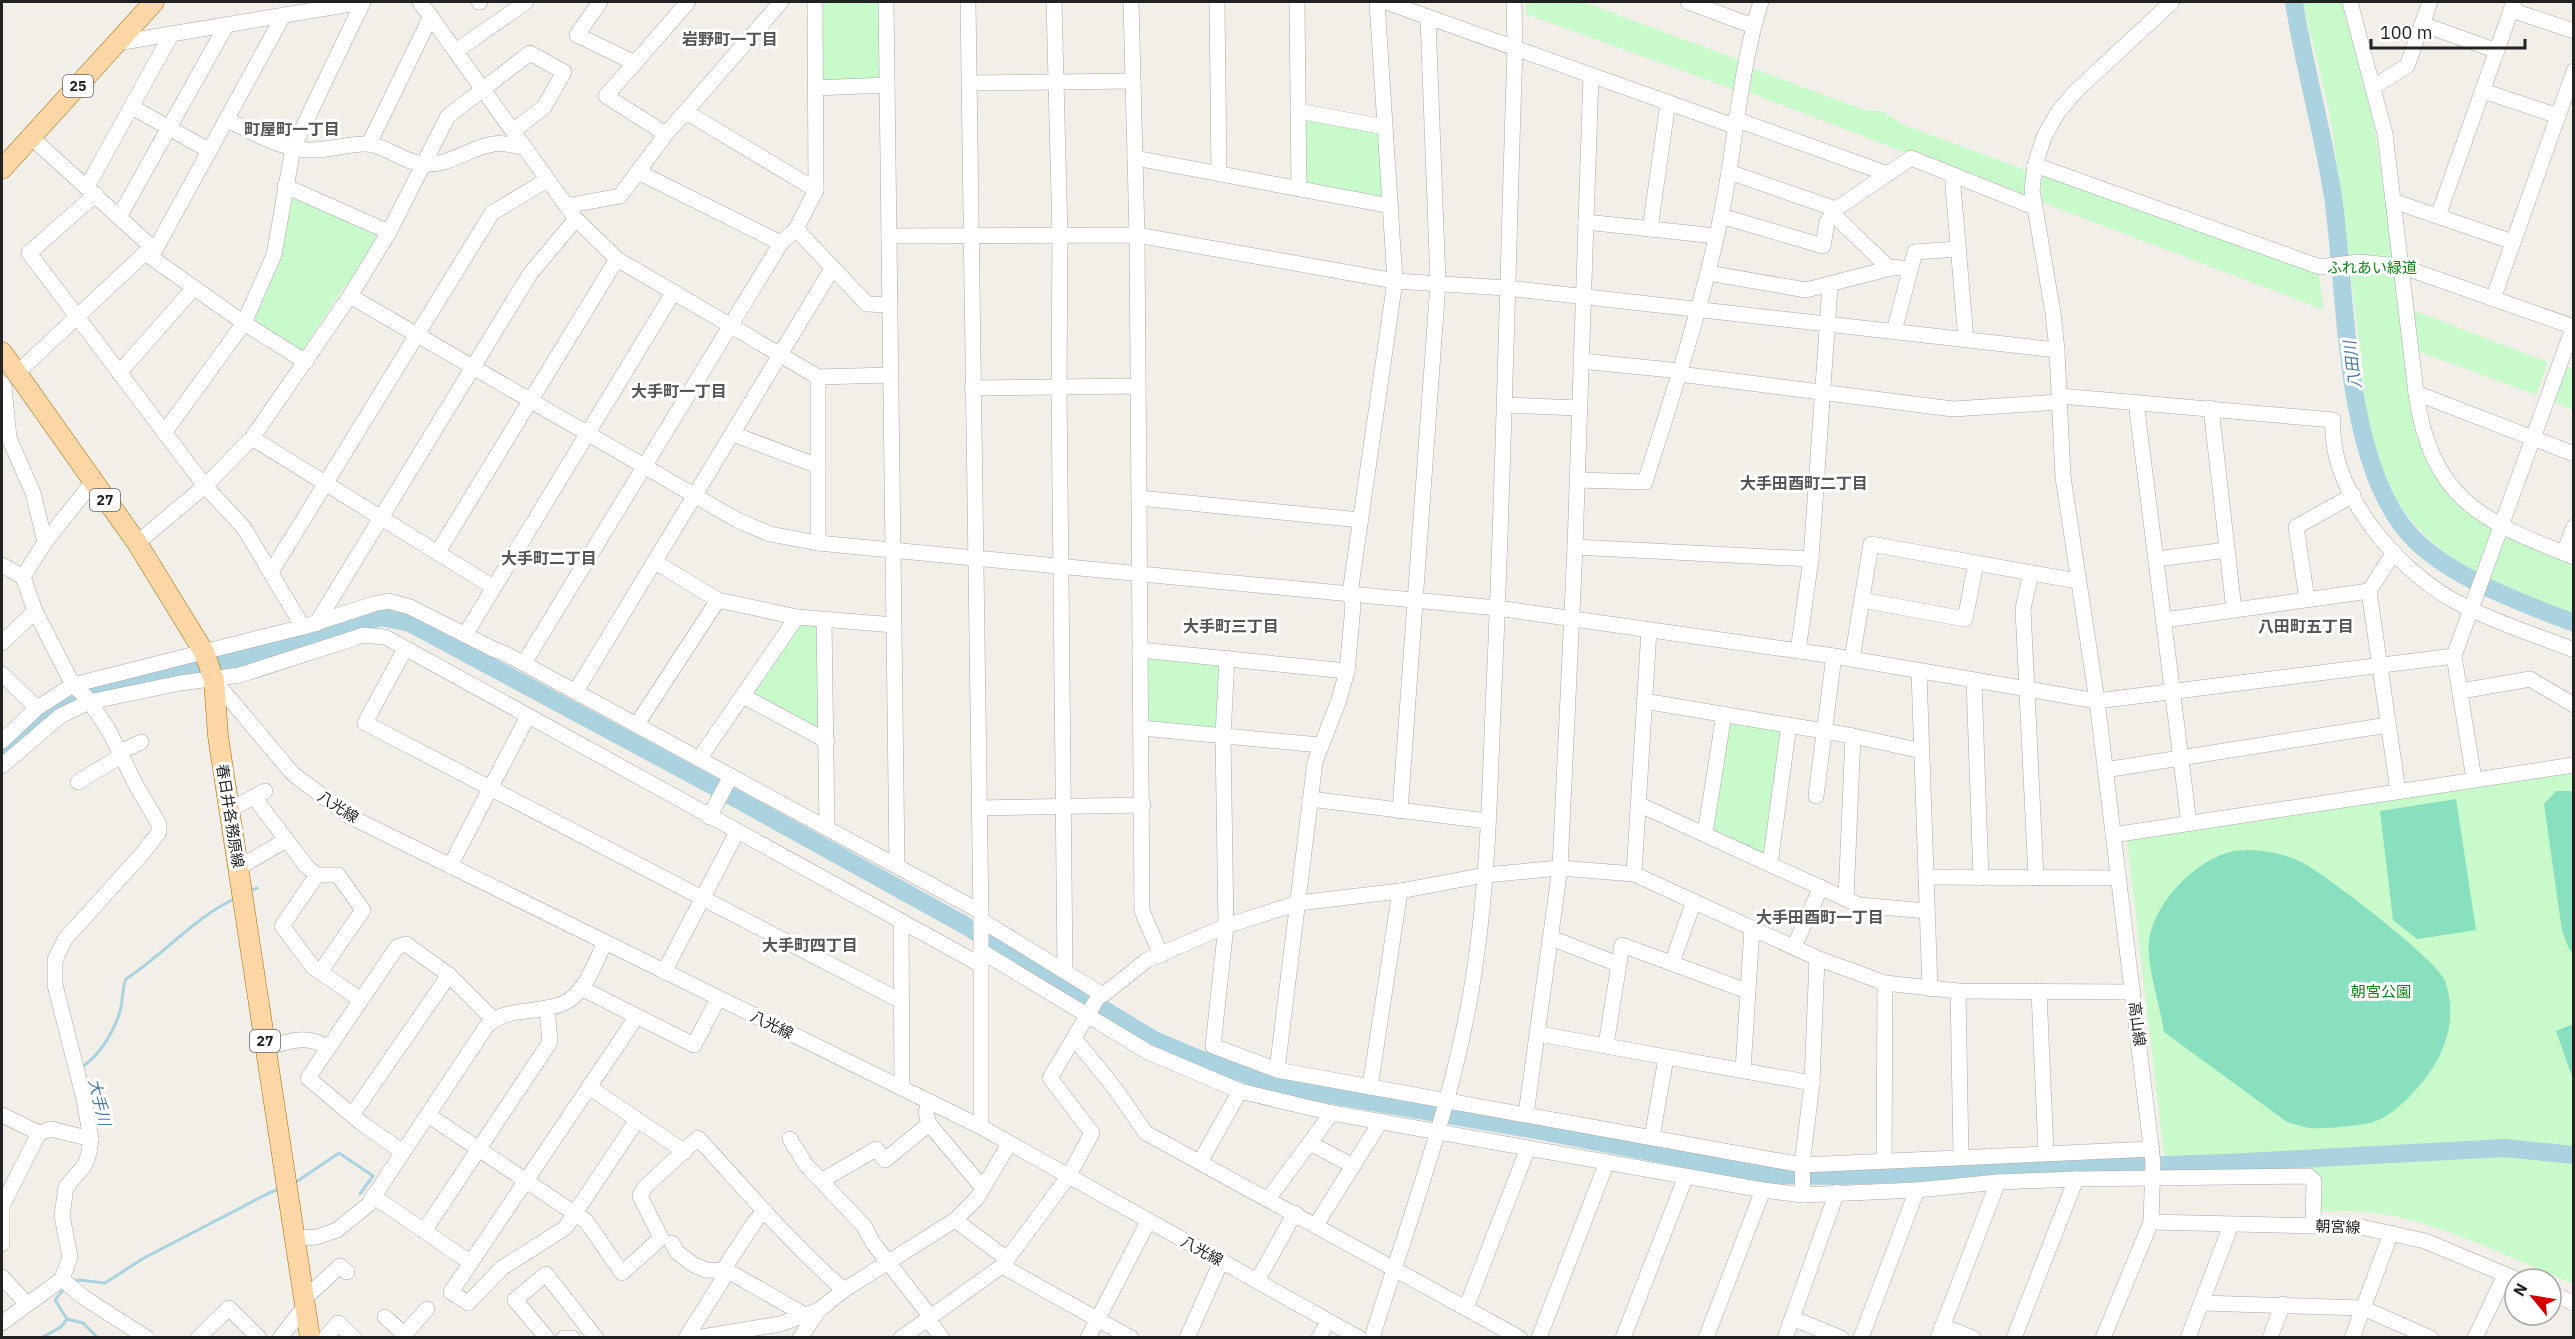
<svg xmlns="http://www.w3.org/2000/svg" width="2575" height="1339" font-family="'IBM Plex Sans','Noto Sans JP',sans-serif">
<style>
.park{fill:#c8facc}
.pitch{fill:#88e0be}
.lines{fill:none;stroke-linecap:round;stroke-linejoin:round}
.stream{stroke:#aad3df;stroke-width:3}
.river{stroke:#aad3df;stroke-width:18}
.minor-casing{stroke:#a9a9a9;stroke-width:16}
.major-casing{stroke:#a06b00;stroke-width:21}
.minor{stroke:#fff;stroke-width:15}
.major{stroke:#fcd6a4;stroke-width:20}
.labels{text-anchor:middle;stroke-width:6;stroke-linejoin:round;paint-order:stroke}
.shield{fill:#fff;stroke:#646464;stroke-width:1.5}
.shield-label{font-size:14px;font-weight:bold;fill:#222}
.park-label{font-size:15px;fill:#0c8416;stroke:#fff}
.street-label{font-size:15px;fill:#222;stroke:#fff}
.neighbourhood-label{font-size:16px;font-weight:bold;fill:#555;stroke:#fff}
.water-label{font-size:16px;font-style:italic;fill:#4a7aab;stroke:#fff}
</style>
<rect width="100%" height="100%" fill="#f2efe9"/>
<g class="park">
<path d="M 821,2 L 878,3 L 879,77 L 876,80 L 824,81 L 820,78 Z"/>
<path d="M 1526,2 L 1583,2 L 1742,61 L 1735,90 L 1526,14 Z"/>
<path d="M 2303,2 L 2345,2 L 2369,94 L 2394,256 L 2414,428 C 2441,516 2495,532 2573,564 L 2573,614 C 2520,592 2459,573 2419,529 C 2394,503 2375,464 2368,429 C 2363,402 2363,374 2360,347 C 2350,281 2344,214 2335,148 C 2329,99 2314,50 2303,2 Z"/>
<path d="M 1752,68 L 1864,110 L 1882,111 L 1904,125 L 2028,171 L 2026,196 L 2023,198 L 1748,92 Z"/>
<path d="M 1307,117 L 1378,131 L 1385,197 L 1382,200 L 1303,183 L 1303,120 Z"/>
<path d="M 2045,174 L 2319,275 L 2324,310 L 2041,202 L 2042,177 Z"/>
<path d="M 292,194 L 380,233 L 352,282 L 344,287 L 302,351 L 252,323 Z"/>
<path d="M 2410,309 L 2548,362 L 2536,395 L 2415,350 Z"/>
<path d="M 2566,366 L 2573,369 L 2573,410 L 2554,402 Z"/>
<path d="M 817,623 L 821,727 L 815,731 L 751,696 L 798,624 Z"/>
<path d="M 1151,656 L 1215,662 L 1218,665 L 1219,727 L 1216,730 L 1152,724 L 1149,721 L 1148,659 Z"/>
<path d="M 1727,718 L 1782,729 L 1765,854 L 1711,829 Z"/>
<path d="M 2573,770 L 2573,1284 C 2509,1258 2437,1219 2366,1212 C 2351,1210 2336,1211 2321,1211 L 2318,1208 L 2317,1173 L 2170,1173 L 2166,1171 L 2127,841 L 2130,837 Z"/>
</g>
<g class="pitch">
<path d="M 2556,791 L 2573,791 L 2573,953 L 2569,949 L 2562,931 L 2544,804 Z"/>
<path d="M 2456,799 L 2476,930 L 2417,939 L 2393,920 L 2380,811 Z"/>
<path d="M 2248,850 C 2269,851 2286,854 2305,864 C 2328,877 2438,960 2445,981 C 2460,1025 2441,1065 2410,1096 C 2399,1107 2388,1117 2373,1122 C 2360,1126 2322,1129 2309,1128 C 2301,1126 2294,1124 2287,1122 L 2164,1032 C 2160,1006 2151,980 2149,955 C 2144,913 2191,862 2230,852 C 2235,850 2242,851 2248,850 Z"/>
<path d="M 2573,1024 L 2573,1079 L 2556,1031 Z"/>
</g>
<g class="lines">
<g class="stream">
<path d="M 248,892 L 257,888"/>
<path d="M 82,1067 C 101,1054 116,1029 121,1007 C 123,998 122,988 126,979 C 164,954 195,917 236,898"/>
<path d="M 293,1184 L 339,1153 L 373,1176 L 360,1194"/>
<path d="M 73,1282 L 79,1280 L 105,1283 L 144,1258 L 267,1194 L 281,1188"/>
<path d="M 67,1319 L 83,1323 L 98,1338"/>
<path d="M 41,1338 L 61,1327 L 67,1319 L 55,1300 L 65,1288"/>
</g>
<g class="river">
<path d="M 2294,2 C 2304,67 2323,131 2333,197 C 2347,294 2343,463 2411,536 C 2449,577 2522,603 2574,623"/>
<path d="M 2,754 L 48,712 L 76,695 L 104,687 L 232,661 L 380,617 L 410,623 L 717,788 L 961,923 L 1154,1040 L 1197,1058 L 1284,1087 L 1530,1129 L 1769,1175 L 1840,1176 L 2227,1163 L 2504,1148 L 2574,1155"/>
</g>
<defs>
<g id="minor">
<path d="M 420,2 L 576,219 L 617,259 L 818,377 L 890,375"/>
<path d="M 479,2 L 480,2"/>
<path d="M 600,2 L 577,35 L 635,63"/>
<path d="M 886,2 L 897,866"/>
<path d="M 968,2 L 981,920 L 981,1127"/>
<path d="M 1054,2 L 1060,236 L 1059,387 L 1065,972"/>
<path d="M 1131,2 L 1137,235 L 1142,911 L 1161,955"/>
<path d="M 1217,2 L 1219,174"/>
<path d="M 1297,2 L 1299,189"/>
<path d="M 1386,2 L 1734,126"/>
<path d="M 1688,2 L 1753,26"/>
<path d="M 2350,2 L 2385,134 L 2416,393 C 2431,499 2481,521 2574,557"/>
<path d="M 2511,10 L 2574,31"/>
<path d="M 2422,24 L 2497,51"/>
<path d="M 117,43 L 363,2"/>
<path d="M 456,51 L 526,2"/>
<path d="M 969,83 L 1133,81"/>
<path d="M 2373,87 L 2407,66 L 2430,2"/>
<path d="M 815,88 L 887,85"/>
<path d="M 2483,91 L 2558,116"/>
<path d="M 132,107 L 210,151"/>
<path d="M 1298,111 L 1385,127"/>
<path d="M 686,112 L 816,190"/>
<path d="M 1735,119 L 1888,174"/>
<path d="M 228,120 C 254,133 280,149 309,150 C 328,151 349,143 368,144 C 387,146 404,163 424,164 C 449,166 469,148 493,144 C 502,142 515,146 524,147"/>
<path d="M 666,134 L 606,96 L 688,2"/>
<path d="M 31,137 L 155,250"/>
<path d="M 369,144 L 431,16"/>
<path d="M 1135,158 L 1391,206"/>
<path d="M 2035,165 L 2320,267 L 2359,262 L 2400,266 L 2574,327"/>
<path d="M 638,172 L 781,243"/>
<path d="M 1729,172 L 1836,209"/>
<path d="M 1955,176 L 1953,186 L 1966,339"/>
<path d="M 285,186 L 389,232"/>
<path d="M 87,187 L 171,35"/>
<path d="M 96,194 L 29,253 L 205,486 L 244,528 L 303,627"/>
<path d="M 2393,201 L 2513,242"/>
<path d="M 566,206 L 620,196 L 666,134 L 781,2"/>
<path d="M 1833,214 L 1890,269"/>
<path d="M 1721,216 L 1823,246 L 1827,222 L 1836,209 L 1911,158 L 2034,207"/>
<path d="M 2438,216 L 2514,2"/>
<path d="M 119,217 L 226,26"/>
<path d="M 1586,222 L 1716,236"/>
<path d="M 796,229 L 867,304 L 890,305"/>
<path d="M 1650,229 L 1668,102"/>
<path d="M 889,236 L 1137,235 L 1395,281 L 1507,288 L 2057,350"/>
<path d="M 145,253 L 244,323 L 306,362"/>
<path d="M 1708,273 L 1806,290 L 1895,267 L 1910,270"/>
<path d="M 350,296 L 737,520 L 770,534 L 818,543 L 1497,608 L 1834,656 L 2097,701 L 2454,656"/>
<path d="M 2493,299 L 2574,71"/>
<path d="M 1894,331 L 1915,252 L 1958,249"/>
<path d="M 1581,361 L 1671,370 L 1679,374 L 1953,409 L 2060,402"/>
<path d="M 17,373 L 145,253 L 155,250 L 283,16"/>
<path d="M 119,373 L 193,289"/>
<path d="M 818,377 L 818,543"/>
<path d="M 2,383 L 4,387 L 9,438 L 33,493 L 45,542"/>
<path d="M 972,388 L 1137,386"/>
<path d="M 2416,393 L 2574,454"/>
<path d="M 2060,396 L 2333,420 C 2329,490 2394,566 2451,599 C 2486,619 2536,635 2574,650"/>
<path d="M 2136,402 L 2189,823"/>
<path d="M 1504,405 L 1579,408"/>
<path d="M 2211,408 L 2234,610"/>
<path d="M 164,433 L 244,323 L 274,255 L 293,148 L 363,2"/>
<path d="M 733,434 L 818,466"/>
<path d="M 252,438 L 493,587"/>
<path d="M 1577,480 L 1645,482 C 1673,394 1702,306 1721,216 C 1736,144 1739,71 1761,2"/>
<path d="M 1139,498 L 1360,520"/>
<path d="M 137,543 L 205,486 L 252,438 L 350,296 L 389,232 L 448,116 L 530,53 L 564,72 L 544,107 L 513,131"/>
<path d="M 1575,547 L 1811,559"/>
<path d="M 438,552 L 617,259"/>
<path d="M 2394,552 L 2369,591 L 2398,791"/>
<path d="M 2564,553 L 2574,527"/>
<path d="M 2156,559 L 2227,550"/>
<path d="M 655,562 L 718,600 L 797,617 L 894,625"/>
<path d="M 2,565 L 23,577 L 35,611 L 73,685 L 87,698 L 108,729 L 137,787 L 159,824 L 159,832 L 143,853 L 65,939 L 55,960 L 55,985 L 84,1099 L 91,1139 L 89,1153 L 85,1165 L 66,1187 L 62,1216 L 70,1257 L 62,1279 L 2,1323"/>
<path d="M 271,572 L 492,213 L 547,180"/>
<path d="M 2031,573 L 2023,609 L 2036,878"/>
<path d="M 23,577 L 45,542 L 92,483"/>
<path d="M 2307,599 L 2296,527 L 2353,495"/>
<path d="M 1862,600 L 1965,619 L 1976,563"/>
<path d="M 824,620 L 827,828"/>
<path d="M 2164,620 L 2369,591"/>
<path d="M 316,624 L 530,274 L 576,219"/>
<path d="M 465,635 L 673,293"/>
<path d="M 2,643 L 35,611"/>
<path d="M 405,649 L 365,723 L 901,1001"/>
<path d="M 1140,650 L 1347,671"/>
<path d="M 1798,651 L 1811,559 L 1830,286"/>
<path d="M 1227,658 L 1223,736 L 1226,926 L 1213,1046 L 1277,1070 L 1802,1165 L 2152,1149"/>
<path d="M 1852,659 L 1871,544 L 2077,581"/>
<path d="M 524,663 L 781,243 L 796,229 L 816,190 L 815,2"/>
<path d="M 1919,672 L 1930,989"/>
<path d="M 2,674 L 37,708"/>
<path d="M 214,680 L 293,774 L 349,816 L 981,1127 L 1359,1338"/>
<path d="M 1974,681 L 1981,878"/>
<path d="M 576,691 L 832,269"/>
<path d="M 2461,691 L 2530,679 L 2574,705"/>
<path d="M 743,696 L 827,741"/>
<path d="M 1644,701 L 1853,736 L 1922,751"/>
<path d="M 637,724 L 718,600"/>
<path d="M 1142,728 L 1320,745"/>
<path d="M 2,741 L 37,708 L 73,685 L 303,627 L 374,604 L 389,601 L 410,607 L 493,649 L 506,654 L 981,912"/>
<path d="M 120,752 L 141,742"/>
<path d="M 699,759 L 797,617"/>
<path d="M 2,766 L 60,716 L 89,702 L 180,683 L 240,675 L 355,638 L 363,635 L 385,637 L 981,965"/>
<path d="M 2105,770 L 2388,725"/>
<path d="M 2474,779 L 2454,656 L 2574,325"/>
<path d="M 78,782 L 121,756"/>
<path d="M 1816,796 L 1834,656"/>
<path d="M 254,797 L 307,867 L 317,875 L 338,875 L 363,910 L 320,972"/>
<path d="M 1310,799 L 1487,821"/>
<path d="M 1638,804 L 1859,905 L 1927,911"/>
<path d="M 979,808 L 1143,805"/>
<path d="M 229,810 L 265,791"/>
<path d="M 1400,811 L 1438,283 L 1428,18"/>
<path d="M 709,817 L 731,776"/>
<path d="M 1705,834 L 1724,714"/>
<path d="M 2113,835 L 2574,765"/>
<path d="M 1770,864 L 1789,725"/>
<path d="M 450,866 L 528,716"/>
<path d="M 238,868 L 286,840"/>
<path d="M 1634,874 L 1649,630"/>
<path d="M 317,875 L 282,926 L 313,967 L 361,1000"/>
<path d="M 1926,877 L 2118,878"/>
<path d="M 1846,899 L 1853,736"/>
<path d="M 981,920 L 1103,995 L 1147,960 L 1226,926 L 1298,903 L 1400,891 L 1485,875 L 1560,868 L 1634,874 L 1817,958 L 1885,983 L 1958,991 L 2133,992"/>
<path d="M 901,921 L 902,1088"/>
<path d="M 1551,938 L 1618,964"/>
<path d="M 1794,947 L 1821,887"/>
<path d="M 981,951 L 1148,1052 L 1240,1091 L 1332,1113 L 1763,1190 L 1803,1195 L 1917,1190 L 1998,1182 L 2076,1179 L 2309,1176 L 2314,1181 L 2313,1226"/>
<path d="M 1672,963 L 1694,901"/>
<path d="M 664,972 L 737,832"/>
<path d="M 581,988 L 694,1045 L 718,999"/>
<path d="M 1958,991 L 1961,1156"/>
<path d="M 2039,991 L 2046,1153"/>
<path d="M 637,1016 L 451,1292 L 468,1303 L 502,1268 L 565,1228 L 637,1120"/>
<path d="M 1539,1034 L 1812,1083"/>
<path d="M 1074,1038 L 1113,1086 L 1146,1133 L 1520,1338"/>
<path d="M 1606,1045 L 1622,945 L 1747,991"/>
<path d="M 266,1047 C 290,1042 307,1033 328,1048"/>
<path d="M 1277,1070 L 1315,762 L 1339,700 L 1347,671 L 1353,606 L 1350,593 L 1395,281 L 1377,2"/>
<path d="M 1743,1070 L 1752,928"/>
<path d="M 589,1087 L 685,1152"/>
<path d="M 1370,1087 L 1400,891"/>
<path d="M 930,1102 L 926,1112 L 929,1124 L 978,1182 L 984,1186"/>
<path d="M 1526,1114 L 1560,868 L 1575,547 L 1591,75"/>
<path d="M 2,1115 L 39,1133 L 51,1129 L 91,1139"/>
<path d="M 352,1115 L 449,975"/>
<path d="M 428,1115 L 586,1221 L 622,1273 L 661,1238 L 640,1196 L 645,1187 L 698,1138 C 745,1189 791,1244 844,1290"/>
<path d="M 1652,1137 L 1666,1058"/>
<path d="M 790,1139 L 806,1165 L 864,1226 L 873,1243 L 930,1316"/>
<path d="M 1310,1143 L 1353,1166"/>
<path d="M 403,1152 L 364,1125 L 308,1078 L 397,947 L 406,944 L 449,975 L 493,1019"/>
<path d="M 1884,1161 L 1885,983"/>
<path d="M 1200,1162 L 1240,1091"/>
<path d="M 821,1181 L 876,1149 L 885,1160 L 929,1124"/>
<path d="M 1803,1195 L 1802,1165 L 1812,1083 L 1817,958"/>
<path d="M 373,1196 L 471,1263"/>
<path d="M 1268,1199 L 1332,1113"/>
<path d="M 2,1206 L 39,1133"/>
<path d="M 2,1206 L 2,1244"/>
<path d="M 955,1220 L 1007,1259"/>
<path d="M 2151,1222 L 2361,1227 L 2425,1241 L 2516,1279"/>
<path d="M 1316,1225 L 1381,1121"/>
<path d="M 424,1231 L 550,1042 L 547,1008"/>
<path d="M 295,1238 L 317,1237 L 337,1230 L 368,1205 L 486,1027 C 506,1005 539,1015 564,1003 C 585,994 595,962 605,943"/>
<path d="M 672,1243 L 678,1253 L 694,1265 L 706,1270 L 728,1271 L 805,1315"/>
<path d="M 1002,1266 L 1131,1338"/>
<path d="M 723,1270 L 756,1220 L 765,1211"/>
<path d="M 2,1277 L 27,1304"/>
<path d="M 62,1279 L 83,1297 L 147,1338"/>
<path d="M 1257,1281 L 1295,1213"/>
<path d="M 2551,1293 L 2574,1303"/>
<path d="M 304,1299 L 340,1266 L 347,1272"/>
<path d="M 2201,1303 L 2363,1308 L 2431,1338"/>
<path d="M 1466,1308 L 1528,1148"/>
<path d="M 385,1317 L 404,1334"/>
<path d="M 927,1318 L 942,1338"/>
<path d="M 1792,1318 L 1841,1338"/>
<path d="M 1942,1326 L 1973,1338"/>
<path d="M 198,1338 L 229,1308 L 259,1338"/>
<path d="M 280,1338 L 305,1306"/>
<path d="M 325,1338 L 338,1323 L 354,1338"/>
<path d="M 401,1338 L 427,1309"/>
<path d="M 547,1338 L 515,1300 L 546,1274 L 596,1338"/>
<path d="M 564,1338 L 572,1338"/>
<path d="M 686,1338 L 728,1271"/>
<path d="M 696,1338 L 780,1324 L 819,1310 L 844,1290 L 955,1220 L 977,1198 L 1009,1144"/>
<path d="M 800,1338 L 819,1310"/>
<path d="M 901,1338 L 1002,1266 L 1068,1177 L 1092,1133 L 1050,1078 L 1100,994"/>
<path d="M 1088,1338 L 1148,1222"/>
<path d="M 1187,1338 L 1221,1262"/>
<path d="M 1319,1338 L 1328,1321"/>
<path d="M 1372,1338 C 1411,1213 1459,1088 1476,959 C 1490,862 1490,763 1495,665 C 1504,459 1508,254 1515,49 L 1514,2"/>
<path d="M 1539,1338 L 1607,1162"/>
<path d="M 1623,1338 L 1686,1176"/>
<path d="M 1706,1338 L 1763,1190"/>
<path d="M 1785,1338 L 1837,1192"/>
<path d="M 1861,1338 L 1917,1190"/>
<path d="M 1938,1338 L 1998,1182"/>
<path d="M 2014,1338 L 2076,1179"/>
<path d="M 2103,1338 L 2151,1222 L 2153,1163 L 2097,701 L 2063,477 L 2057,350 L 2053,313 L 2032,190 L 2035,165 L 2044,137 L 2058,112 L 2076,91 L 2172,2"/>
<path d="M 2188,1338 L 2231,1225"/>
<path d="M 2270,1338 L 2283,1304"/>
<path d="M 2352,1338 L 2391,1233"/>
<path d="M 2475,1338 L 2505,1275"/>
</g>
<g id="major">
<path d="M 2,169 L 154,2"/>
<path d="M 2,352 L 137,543 L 204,652 L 214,680 L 218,736 L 310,1338"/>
</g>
</defs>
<use href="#minor" class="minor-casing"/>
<use href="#major" class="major-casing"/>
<use href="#minor" class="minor"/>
<use href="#major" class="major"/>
</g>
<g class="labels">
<g class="shield">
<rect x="63" y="75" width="30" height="22" rx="4.5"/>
<rect x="90" y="489" width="30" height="22" rx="4.5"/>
<rect x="250" y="1030" width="30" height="22" rx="4.5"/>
</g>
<g class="shield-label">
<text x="78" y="91">25</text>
<text x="105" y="505">27</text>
<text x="265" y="1046">27</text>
</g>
<g class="park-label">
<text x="2372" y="273">ふれあい緑道</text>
<text x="2381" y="997">朝宮公園</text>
</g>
<g class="street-label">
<text transform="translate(338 807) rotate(33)" y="5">八光線</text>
<text transform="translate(230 816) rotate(81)" y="5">春日井各務原線</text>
<text transform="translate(2137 1024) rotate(83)" y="5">高山線</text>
<text transform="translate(772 1025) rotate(26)" y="5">八光線</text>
<text transform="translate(2338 1227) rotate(2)" y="5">朝宮線</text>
<text transform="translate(1202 1251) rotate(28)" y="5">八光線</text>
</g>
<g class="neighbourhood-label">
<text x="730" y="45">岩野町一丁目</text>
<text x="292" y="135">町屋町一丁目</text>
<text x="679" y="397">大手町一丁目</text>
<text x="1804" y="489">大手田酉町二丁目</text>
<text x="549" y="564">大手町二丁目</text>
<text x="1231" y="632">大手町三丁目</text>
<text x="2306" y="632">八田町五丁目</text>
<text x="1820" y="923">大手田酉町一丁目</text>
<text x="810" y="951">大手町四丁目</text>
</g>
<g class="water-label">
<text transform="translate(2352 365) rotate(-97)" y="6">八田川</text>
<text transform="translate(100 1102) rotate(76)" y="6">大手川</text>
</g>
</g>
<rect width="2575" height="1339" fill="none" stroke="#222222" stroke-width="6"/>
<g transform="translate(2533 1297) rotate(300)"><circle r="28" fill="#ffffff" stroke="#a7a7a7" stroke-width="1.5"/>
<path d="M0-4.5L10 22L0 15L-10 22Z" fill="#d40000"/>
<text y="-9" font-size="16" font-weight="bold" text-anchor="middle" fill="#222222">N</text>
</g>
<path d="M2371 39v9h154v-9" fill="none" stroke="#222222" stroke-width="3"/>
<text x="2380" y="39" font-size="18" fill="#222222" stroke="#ffffff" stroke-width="4.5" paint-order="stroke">100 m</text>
</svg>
